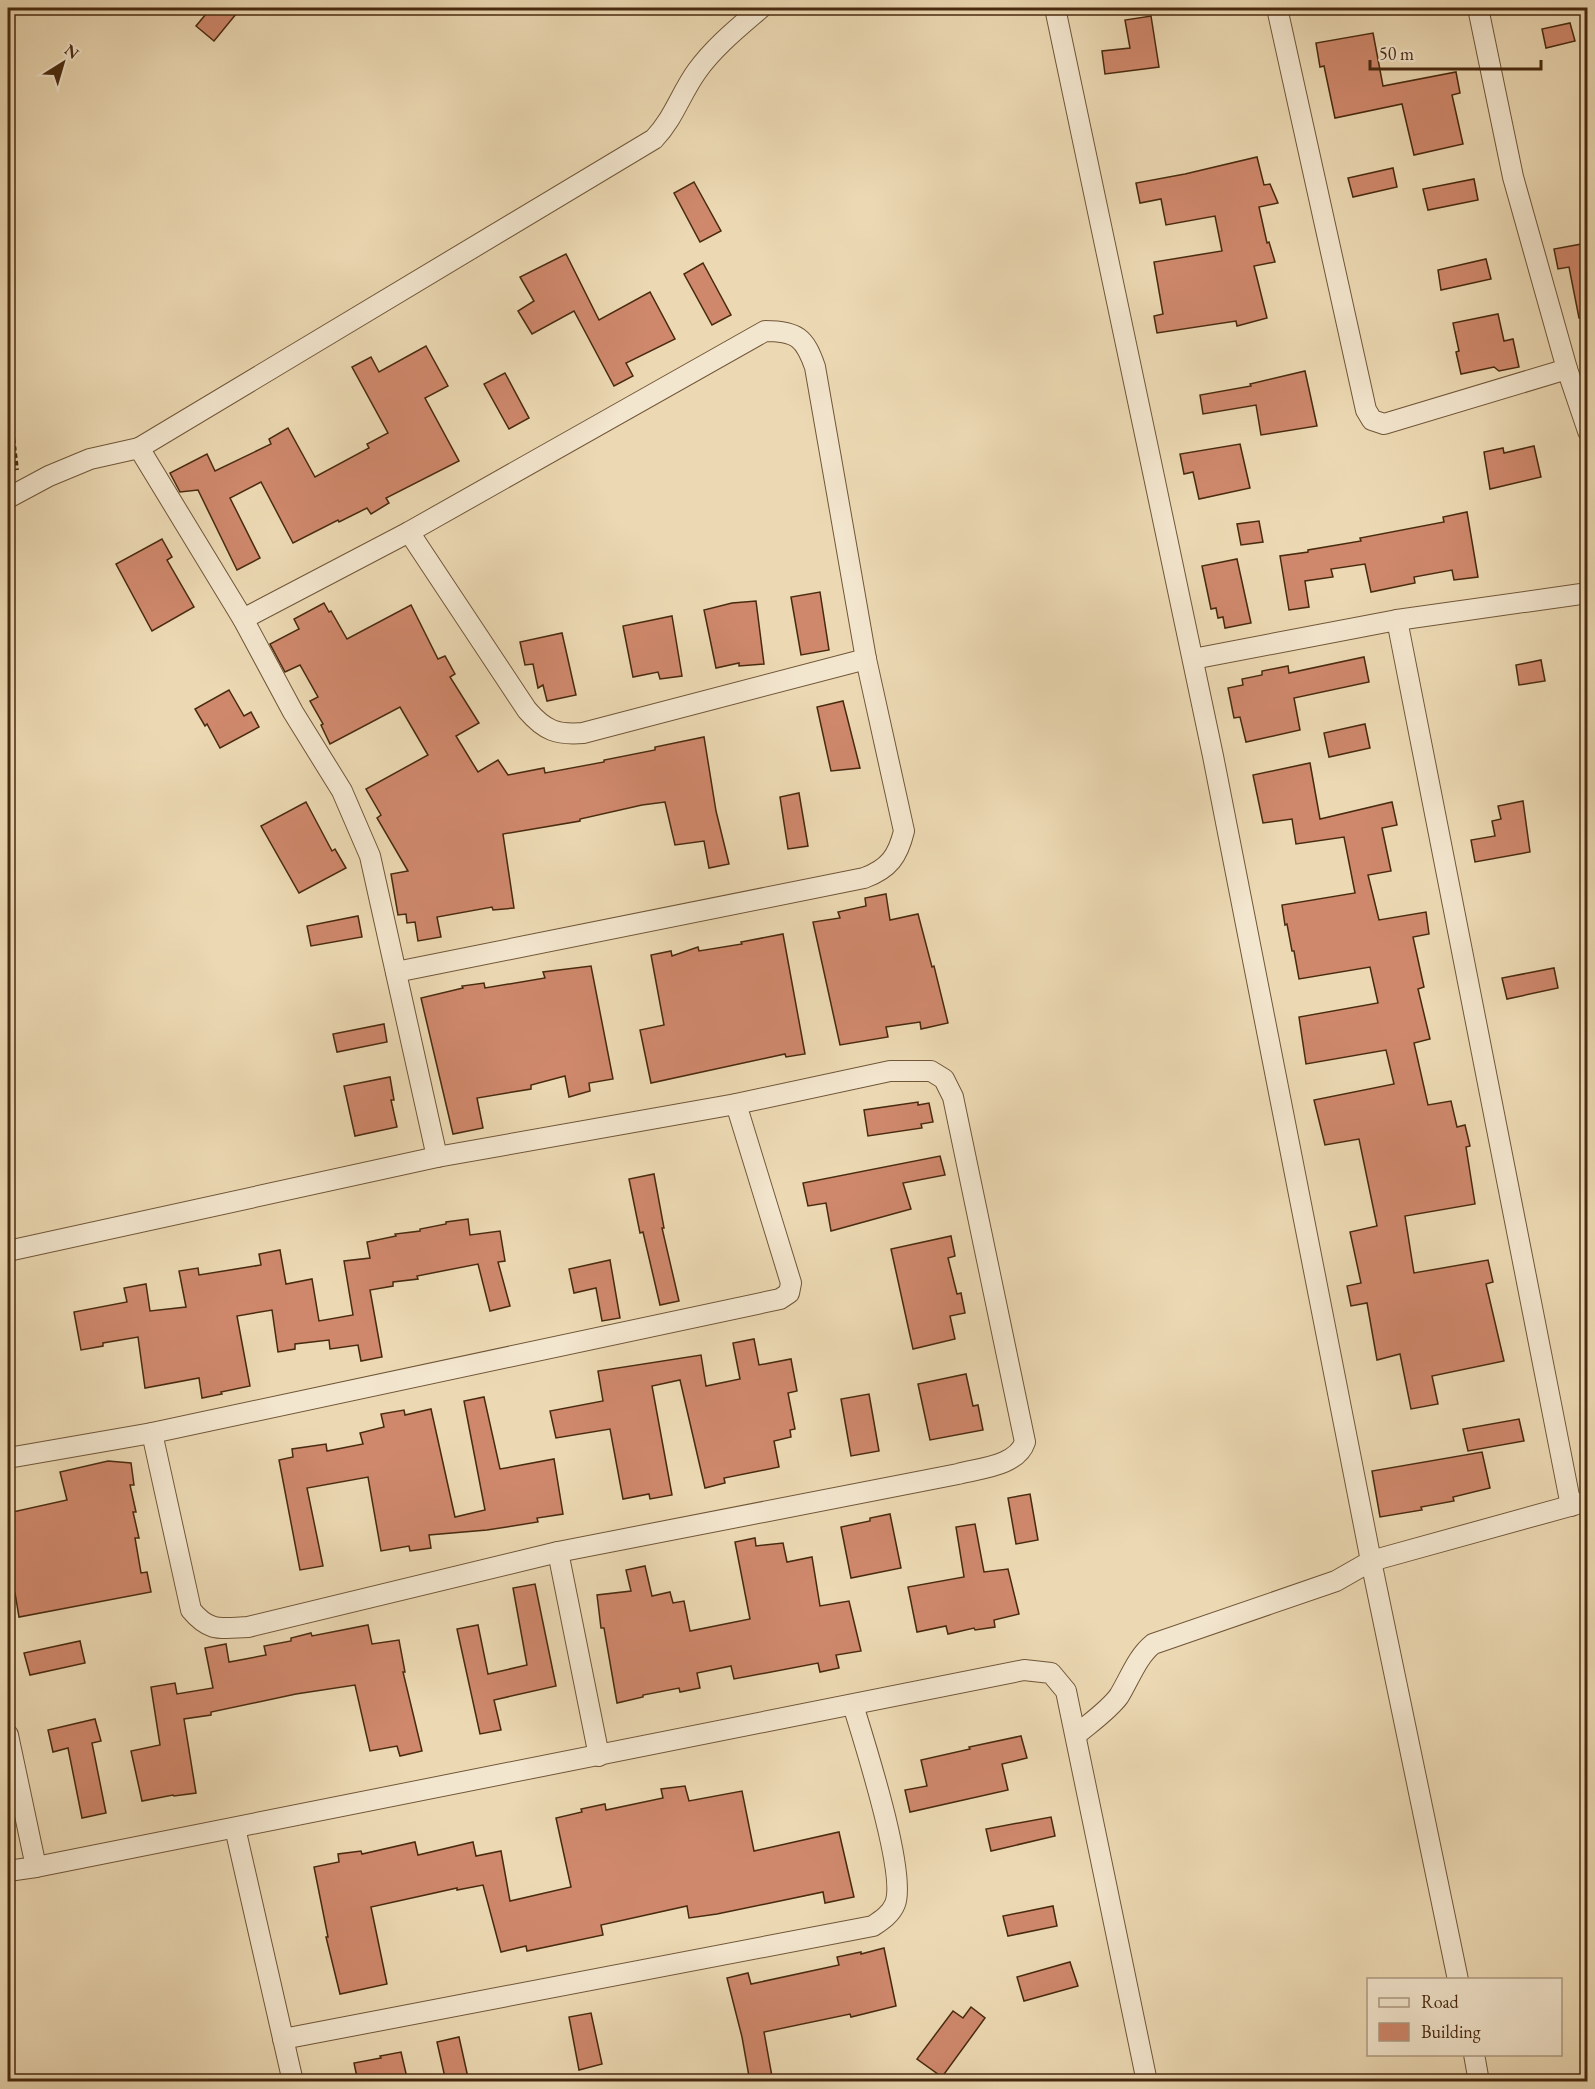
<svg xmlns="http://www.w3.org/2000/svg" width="1595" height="2089" font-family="'EB Garamond',serif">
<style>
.building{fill:#cf886c;stroke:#482a0f;stroke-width:1.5}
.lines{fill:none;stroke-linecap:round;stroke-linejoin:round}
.street-casing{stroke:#715638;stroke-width:22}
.path{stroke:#482a0f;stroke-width:4;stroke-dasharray:4.5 3;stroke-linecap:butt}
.street{stroke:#f3e6ce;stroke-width:20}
</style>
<rect width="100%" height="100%" fill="#ecd9b3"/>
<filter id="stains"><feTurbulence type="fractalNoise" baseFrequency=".00333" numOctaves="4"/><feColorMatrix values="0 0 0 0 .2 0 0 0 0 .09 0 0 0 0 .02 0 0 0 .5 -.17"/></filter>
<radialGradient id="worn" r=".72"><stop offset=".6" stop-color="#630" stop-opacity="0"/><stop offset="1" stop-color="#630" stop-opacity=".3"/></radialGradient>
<g class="building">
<path d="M 211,8 L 241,8 L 214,41 L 196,26 Z"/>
<path d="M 1151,16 L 1159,67 L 1105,74 L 1102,51 L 1130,48 L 1125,20 Z"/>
<path d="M 1570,23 L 1575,41 L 1546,48 L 1542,29 Z"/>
<path d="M 1373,33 L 1383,86 L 1456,72 L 1460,93 L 1452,95 L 1463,144 L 1414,155 L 1402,104 L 1335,118 L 1324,66 L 1320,67 L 1316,43 Z"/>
<path d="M 1257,157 L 1264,185 L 1270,184 L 1278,203 L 1259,207 L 1267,243 L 1269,242 L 1275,262 L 1254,266 L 1267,318 L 1237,326 L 1236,321 L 1157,333 L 1154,316 L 1163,314 L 1154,262 L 1222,251 L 1215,216 L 1166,225 L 1161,199 L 1140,203 L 1136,183 L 1185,174 Z"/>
<path d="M 1393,168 L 1397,187 L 1353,197 L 1348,178 Z"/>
<path d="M 1474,179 L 1478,200 L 1428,210 L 1423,189 Z"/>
<path d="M 694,182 L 721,231 L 700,242 L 674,193 Z"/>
<path d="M 1587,243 L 1587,317 L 1579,318 L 1569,267 L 1558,269 L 1554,249 Z"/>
<path d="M 566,254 L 599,320 L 650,292 L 675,339 L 626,363 L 633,376 L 614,386 L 574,311 L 532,334 L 518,311 L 534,301 L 520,277 Z"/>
<path d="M 1486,259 L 1491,279 L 1441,290 L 1438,270 Z"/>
<path d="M 703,263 L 731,315 L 712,325 L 684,274 Z"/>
<path d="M 1498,314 L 1504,341 L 1513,339 L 1519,367 L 1499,371 L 1494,367 L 1461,374 L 1456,352 L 1459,351 L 1453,323 Z"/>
<path d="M 426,346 L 448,386 L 425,398 L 459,461 L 386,498 L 389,503 L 371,514 L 367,508 L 339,522 L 338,520 L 293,543 L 261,482 L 230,498 L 260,558 L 237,570 L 198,490 L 180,492 L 170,473 L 207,454 L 215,471 L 271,444 L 269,439 L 288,428 L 315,477 L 369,448 L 367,444 L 388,433 L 352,367 L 371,357 L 379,372 Z"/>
<path d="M 1305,371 L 1317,426 L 1261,435 L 1256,405 L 1203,414 L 1200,395 L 1251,386 L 1250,384 Z"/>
<path d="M 505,373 L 529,418 L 509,429 L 484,384 Z"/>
<path d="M 1240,444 L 1250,488 L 1199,499 L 1193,472 L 1184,474 L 1180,454 Z"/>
<path d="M 1534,446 L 1541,477 L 1490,489 L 1484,452 L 1503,448 L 1504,453 Z"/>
<path d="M 1467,512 L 1478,577 L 1454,580 L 1452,570 L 1414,577 L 1415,583 L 1371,592 L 1365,564 L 1331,569 L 1333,577 L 1305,581 L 1309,607 L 1289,610 L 1280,556 L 1308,552 L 1308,550 L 1361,541 L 1360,538 L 1444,522 L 1443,517 Z"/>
<path d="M 1259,521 L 1263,542 L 1241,545 L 1237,524 Z"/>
<path d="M 162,539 L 172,557 L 167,560 L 194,607 L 152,631 L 116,564 Z"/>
<path d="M 1237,559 L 1251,623 L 1225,628 L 1223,617 L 1218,618 L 1216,608 L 1211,609 L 1202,566 Z"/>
<path d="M 820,592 L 829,650 L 801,655 L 791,597 Z"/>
<path d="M 756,601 L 764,664 L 739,666 L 739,663 L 716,668 L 704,610 L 732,603 Z"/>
<path d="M 324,603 L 329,612 L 331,611 L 347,639 L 411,605 L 438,659 L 445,656 L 455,674 L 450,677 L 479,723 L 456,736 L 478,772 L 498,760 L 508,775 L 544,768 L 545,773 L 604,762 L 604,760 L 655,750 L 655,747 L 704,737 L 716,811 L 729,864 L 709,868 L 704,841 L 675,845 L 665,802 L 642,805 L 580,819 L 580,821 L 503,834 L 514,908 L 493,910 L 492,907 L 437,917 L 441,937 L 418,941 L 415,922 L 407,923 L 406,914 L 398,915 L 391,874 L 408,871 L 377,818 L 381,815 L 366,789 L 428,755 L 400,707 L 330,744 L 321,725 L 323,724 L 310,701 L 318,697 L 300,665 L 285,672 L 270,644 L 299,629 L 294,619 Z"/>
<path d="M 672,616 L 682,676 L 660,679 L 658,672 L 633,677 L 623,626 Z"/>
<path d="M 562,633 L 576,695 L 547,701 L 543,685 L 538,688 L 533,664 L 525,665 L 520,642 Z"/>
<path d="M 1364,657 L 1369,682 L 1294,698 L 1300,730 L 1246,742 L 1240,717 L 1234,718 L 1228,688 L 1243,685 L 1242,679 L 1262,675 L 1262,671 L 1288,666 L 1289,673 Z"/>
<path d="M 1541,660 L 1545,681 L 1519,685 L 1516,665 Z"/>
<path d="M 229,690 L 244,716 L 251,712 L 259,727 L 220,748 L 207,724 L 205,726 L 195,709 Z"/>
<path d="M 843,701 L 860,768 L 831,771 L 817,707 Z"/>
<path d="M 1365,724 L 1370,748 L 1329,757 L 1324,733 Z"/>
<path d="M 1310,763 L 1320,819 L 1392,802 L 1397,825 L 1382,828 L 1391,871 L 1368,875 L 1379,920 L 1426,912 L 1429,934 L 1413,937 L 1424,987 L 1418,989 L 1430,1039 L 1414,1043 L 1428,1105 L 1451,1101 L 1457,1127 L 1465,1125 L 1470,1146 L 1466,1147 L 1475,1204 L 1405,1216 L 1414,1273 L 1488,1260 L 1493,1282 L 1486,1284 L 1504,1361 L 1432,1376 L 1438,1404 L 1411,1409 L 1400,1354 L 1377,1360 L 1367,1303 L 1351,1306 L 1347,1286 L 1361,1283 L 1350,1232 L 1377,1226 L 1359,1139 L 1325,1145 L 1314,1100 L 1394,1084 L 1386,1050 L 1306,1064 L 1299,1017 L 1378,1003 L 1370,967 L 1299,979 L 1294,951 L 1292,951 L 1287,924 L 1285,925 L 1282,905 L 1355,893 L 1344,837 L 1296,844 L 1292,819 L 1263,823 L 1253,775 Z"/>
<path d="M 799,793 L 808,846 L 788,849 L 780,797 Z"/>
<path d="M 1523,801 L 1530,852 L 1475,862 L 1471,840 L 1495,836 L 1492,821 L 1501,819 L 1498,806 Z"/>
<path d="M 306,802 L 332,851 L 335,849 L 346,868 L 299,893 L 261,826 Z"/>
<path d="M 886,894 L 890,920 L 918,914 L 932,967 L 934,966 L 948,1023 L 921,1029 L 920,1022 L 886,1027 L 888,1037 L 840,1045 L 813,922 L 840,918 L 838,912 L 866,906 L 865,898 Z"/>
<path d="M 358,916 L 362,937 L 311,946 L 307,926 Z"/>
<path d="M 783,934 L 805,1054 L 786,1057 L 785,1054 L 651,1083 L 640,1030 L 664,1025 L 651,955 L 671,951 L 672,956 L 698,947 L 699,951 L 742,944 L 741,942 Z"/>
<path d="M 591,966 L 613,1079 L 589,1083 L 590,1091 L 569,1097 L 565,1076 L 531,1085 L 531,1089 L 477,1098 L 483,1128 L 453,1134 L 421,998 L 463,988 L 462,986 L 484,983 L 485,988 L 545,978 L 543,972 Z"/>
<path d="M 1554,968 L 1558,988 L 1507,999 L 1502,978 Z"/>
<path d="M 384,1024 L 387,1042 L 337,1052 L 333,1034 Z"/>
<path d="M 390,1077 L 394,1100 L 391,1100 L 397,1127 L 355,1136 L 344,1086 Z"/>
<path d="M 918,1102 L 918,1105 L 929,1103 L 933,1122 L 921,1124 L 922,1128 L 868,1136 L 864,1110 Z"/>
<path d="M 940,1156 L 945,1175 L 903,1183 L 911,1209 L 831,1231 L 826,1203 L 808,1206 L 803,1183 Z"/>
<path d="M 654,1174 L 664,1228 L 662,1228 L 679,1301 L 660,1305 L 643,1232 L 640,1233 L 629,1179 Z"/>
<path d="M 468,1219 L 470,1235 L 500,1231 L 505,1261 L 498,1262 L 510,1306 L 490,1311 L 478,1264 L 417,1276 L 418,1279 L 393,1282 L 393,1286 L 370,1290 L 382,1357 L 361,1361 L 358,1345 L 330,1349 L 329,1340 L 295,1344 L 295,1349 L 278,1352 L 272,1310 L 237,1316 L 250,1386 L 221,1392 L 222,1394 L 202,1398 L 199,1378 L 145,1388 L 138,1337 L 103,1343 L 103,1346 L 81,1350 L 74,1312 L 127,1302 L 124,1288 L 146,1284 L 150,1311 L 186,1307 L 179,1271 L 198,1268 L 199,1275 L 261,1265 L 259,1254 L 280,1250 L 286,1284 L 312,1279 L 319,1321 L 353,1315 L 344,1261 L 370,1258 L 367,1242 L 396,1236 L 395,1234 L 420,1231 L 420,1229 L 446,1224 L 446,1222 Z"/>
<path d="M 951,1236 L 955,1256 L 948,1258 L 957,1294 L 961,1293 L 965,1313 L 950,1316 L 955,1339 L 913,1349 L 891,1249 Z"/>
<path d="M 610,1260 L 620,1318 L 602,1321 L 596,1288 L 574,1293 L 569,1269 Z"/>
<path d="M 754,1339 L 759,1365 L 791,1359 L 797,1391 L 788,1393 L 795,1429 L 790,1430 L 791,1437 L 774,1441 L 779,1467 L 724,1478 L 725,1483 L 705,1488 L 680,1380 L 652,1386 L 672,1495 L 650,1499 L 649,1494 L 623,1499 L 610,1429 L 556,1438 L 550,1411 L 603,1401 L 598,1371 L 701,1355 L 706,1386 L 740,1379 L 733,1343 Z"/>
<path d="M 966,1374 L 973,1406 L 978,1405 L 983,1430 L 930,1440 L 918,1384 Z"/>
<path d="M 869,1394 L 879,1451 L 851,1456 L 841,1399 Z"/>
<path d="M 484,1397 L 500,1469 L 554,1459 L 563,1514 L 537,1518 L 538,1522 L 487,1530 L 429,1535 L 431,1548 L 410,1551 L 409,1546 L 381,1551 L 368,1477 L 307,1488 L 323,1566 L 300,1570 L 279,1460 L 293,1457 L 292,1449 L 326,1444 L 327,1451 L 363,1444 L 360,1433 L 384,1427 L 381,1414 L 404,1410 L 405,1415 L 431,1409 L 455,1517 L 485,1510 L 464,1401 Z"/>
<path d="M 1519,1419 L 1524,1441 L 1468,1451 L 1463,1429 Z"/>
<path d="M 1482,1452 L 1490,1488 L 1453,1497 L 1454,1501 L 1421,1507 L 1422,1510 L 1380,1517 L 1372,1471 Z"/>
<path d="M 108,1461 L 131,1463 L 134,1485 L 130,1485 L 136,1512 L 133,1512 L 139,1538 L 135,1538 L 141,1573 L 147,1572 L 151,1592 L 19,1617 L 15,1593 L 8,1594 L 8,1513 L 67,1500 L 60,1472 Z"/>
<path d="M 1030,1494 L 1038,1540 L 1016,1544 L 1008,1498 Z"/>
<path d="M 890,1514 L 901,1568 L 851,1578 L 841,1527 L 870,1521 L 870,1518 Z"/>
<path d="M 975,1524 L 984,1572 L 1008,1569 L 1019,1614 L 994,1620 L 995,1627 L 975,1630 L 974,1628 L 948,1634 L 946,1626 L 917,1632 L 908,1587 L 964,1577 L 956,1527 Z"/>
<path d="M 755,1538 L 756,1546 L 783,1543 L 787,1562 L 812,1557 L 820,1606 L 849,1601 L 861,1651 L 836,1655 L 839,1668 L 820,1672 L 818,1663 L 734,1679 L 731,1666 L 697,1673 L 700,1688 L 680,1692 L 679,1688 L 643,1695 L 643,1697 L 617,1703 L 604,1628 L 601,1628 L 597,1595 L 631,1591 L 626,1570 L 645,1566 L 652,1596 L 670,1592 L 673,1603 L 684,1601 L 690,1631 L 750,1619 L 735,1542 Z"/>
<path d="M 535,1584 L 556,1686 L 494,1700 L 501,1730 L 480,1734 L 457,1629 L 478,1625 L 488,1674 L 527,1665 L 513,1588 Z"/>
<path d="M 368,1625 L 372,1644 L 399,1640 L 405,1672 L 403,1672 L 422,1751 L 400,1756 L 397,1746 L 370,1751 L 355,1685 L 296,1694 L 211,1712 L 211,1715 L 184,1719 L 196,1793 L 174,1796 L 173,1795 L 142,1801 L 131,1751 L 160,1745 L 151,1687 L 175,1683 L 177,1694 L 213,1688 L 205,1648 L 226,1644 L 229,1662 L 266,1655 L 264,1646 L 291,1641 L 291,1638 L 311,1633 L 312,1636 Z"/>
<path d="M 80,1641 L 85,1663 L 30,1675 L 24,1653 Z"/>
<path d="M 95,1719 L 101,1741 L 92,1743 L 106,1813 L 82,1818 L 68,1748 L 53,1752 L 48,1730 Z"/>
<path d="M 1021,1736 L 1027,1758 L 1002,1764 L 1008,1790 L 910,1812 L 905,1790 L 927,1786 L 921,1760 L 970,1749 L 969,1747 Z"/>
<path d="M 685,1786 L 689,1801 L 742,1791 L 754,1851 L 839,1832 L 854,1897 L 825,1903 L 823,1892 L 717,1914 L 689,1918 L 687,1906 L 601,1925 L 603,1935 L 527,1951 L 526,1946 L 501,1952 L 483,1885 L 457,1890 L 457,1888 L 371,1907 L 387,1984 L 340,1994 L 326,1937 L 328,1937 L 314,1867 L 339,1862 L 338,1854 L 361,1851 L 362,1854 L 415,1842 L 418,1855 L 473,1842 L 476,1856 L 501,1851 L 510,1901 L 571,1887 L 556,1818 L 582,1812 L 581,1809 L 605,1804 L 606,1810 L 663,1798 L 661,1789 Z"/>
<path d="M 1051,1817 L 1055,1836 L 991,1851 L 986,1829 Z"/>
<path d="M 1053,1906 L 1057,1926 L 1008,1936 L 1003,1916 Z"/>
<path d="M 884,1948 L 896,2006 L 851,2017 L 850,2014 L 764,2032 L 773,2082 L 750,2082 L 742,2037 L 727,1978 L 748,1973 L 751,1984 L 839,1965 L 837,1957 L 861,1952 L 861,1954 Z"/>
<path d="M 1070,1962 L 1078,1986 L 1024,2001 L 1017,1977 Z"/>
<path d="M 971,2007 L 985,2018 L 942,2077 L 917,2059 L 953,2011 L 963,2018 Z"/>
<path d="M 591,2013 L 602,2064 L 579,2070 L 569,2017 Z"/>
<path d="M 459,2037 L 469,2082 L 446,2082 L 437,2042 Z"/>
<path d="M 401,2052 L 408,2082 L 358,2082 L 354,2063 L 381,2058 L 380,2056 Z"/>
</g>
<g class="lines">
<defs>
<g id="street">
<path d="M 1055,8 L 1213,756 L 1371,1561 L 1336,1581 L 1153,1644 C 1137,1657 1130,1678 1119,1696 C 1109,1710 1090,1723 1076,1735"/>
<path d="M 1277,8 L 1366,410 L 1372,420 L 1384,424 L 1567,369"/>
<path d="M 1478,8 L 1513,177 L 1567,369 L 1588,431"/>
<path d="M 139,448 L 654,139 C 674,118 681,93 697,71 C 714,47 739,27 761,8"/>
<path d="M 8,498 L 49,476 L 90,459 L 139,448 L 243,619 L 293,712 L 342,791 L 370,856 L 437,1157"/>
<path d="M 409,532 L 527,710 C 545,731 557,735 583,733 L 866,659"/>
<path d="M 243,619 L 409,532 L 765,331 C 797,331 805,338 815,367 L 866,659 L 904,831 C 898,856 889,869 864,878 L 396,972"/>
<path d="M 1397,620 L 1588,593"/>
<path d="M 1193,659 L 1397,620 L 1571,1506"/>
<path d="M 8,1251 L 437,1157 L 736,1104 L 890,1071 L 931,1071 L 944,1079 L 953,1097 L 1025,1442 C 1017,1466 980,1468 958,1474 L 558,1552 L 248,1627 C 221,1628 210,1633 191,1610 L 152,1433"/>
<path d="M 8,1458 L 152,1433 L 780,1299 L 789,1293 L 791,1283 L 736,1104"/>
<path d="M 558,1552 L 599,1756"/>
<path d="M 8,1735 L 36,1867 L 8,1871"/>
<path d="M 235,1828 L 293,2082"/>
<path d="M 36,1867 L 1024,1670 L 1051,1673 L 1066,1691 L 1147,2082"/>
<path d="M 1458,1980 L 1371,1561 L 1588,1501"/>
<path d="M 283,2039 L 873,1926 C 882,1920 891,1914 895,1904 C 907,1874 864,1741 853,1705"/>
<path d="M 1474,2054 L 1479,2082"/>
</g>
</defs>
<use href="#street" class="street-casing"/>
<path class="path" d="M 8,394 L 17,470"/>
<use href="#street" class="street"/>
</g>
<rect width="1595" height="2089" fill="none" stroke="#ecd9b3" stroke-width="30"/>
<rect x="9" y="9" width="1577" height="2071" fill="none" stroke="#482a0f" stroke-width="3"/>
<rect x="15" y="15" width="1565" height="2059" fill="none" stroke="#482a0f" stroke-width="1.5"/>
<rect x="1367" y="1978" width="195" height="78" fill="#f3e6ce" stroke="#af9b82" stroke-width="1.5"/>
<rect x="1379" y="1998" width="30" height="9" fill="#f3e6ce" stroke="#af9b82" stroke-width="1.5"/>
<text x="1421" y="2008" font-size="18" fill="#482a0f">Road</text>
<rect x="1379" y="2023" width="30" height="18" fill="#cf886c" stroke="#af9b82" stroke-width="1.5"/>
<text x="1421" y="2038" font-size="18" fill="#482a0f">Building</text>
<g transform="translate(63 63) rotate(37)" stroke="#f3e6ce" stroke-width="4.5" paint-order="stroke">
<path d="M0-4.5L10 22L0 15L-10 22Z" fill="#482a0f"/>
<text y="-9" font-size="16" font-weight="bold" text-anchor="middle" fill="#482a0f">N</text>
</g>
<path d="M1370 60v9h171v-9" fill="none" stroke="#482a0f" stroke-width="3"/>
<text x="1379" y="60" font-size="18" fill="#482a0f" stroke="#f3e6ce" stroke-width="4.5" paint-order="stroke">50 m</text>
<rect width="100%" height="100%" filter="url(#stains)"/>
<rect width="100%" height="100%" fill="url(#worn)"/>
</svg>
